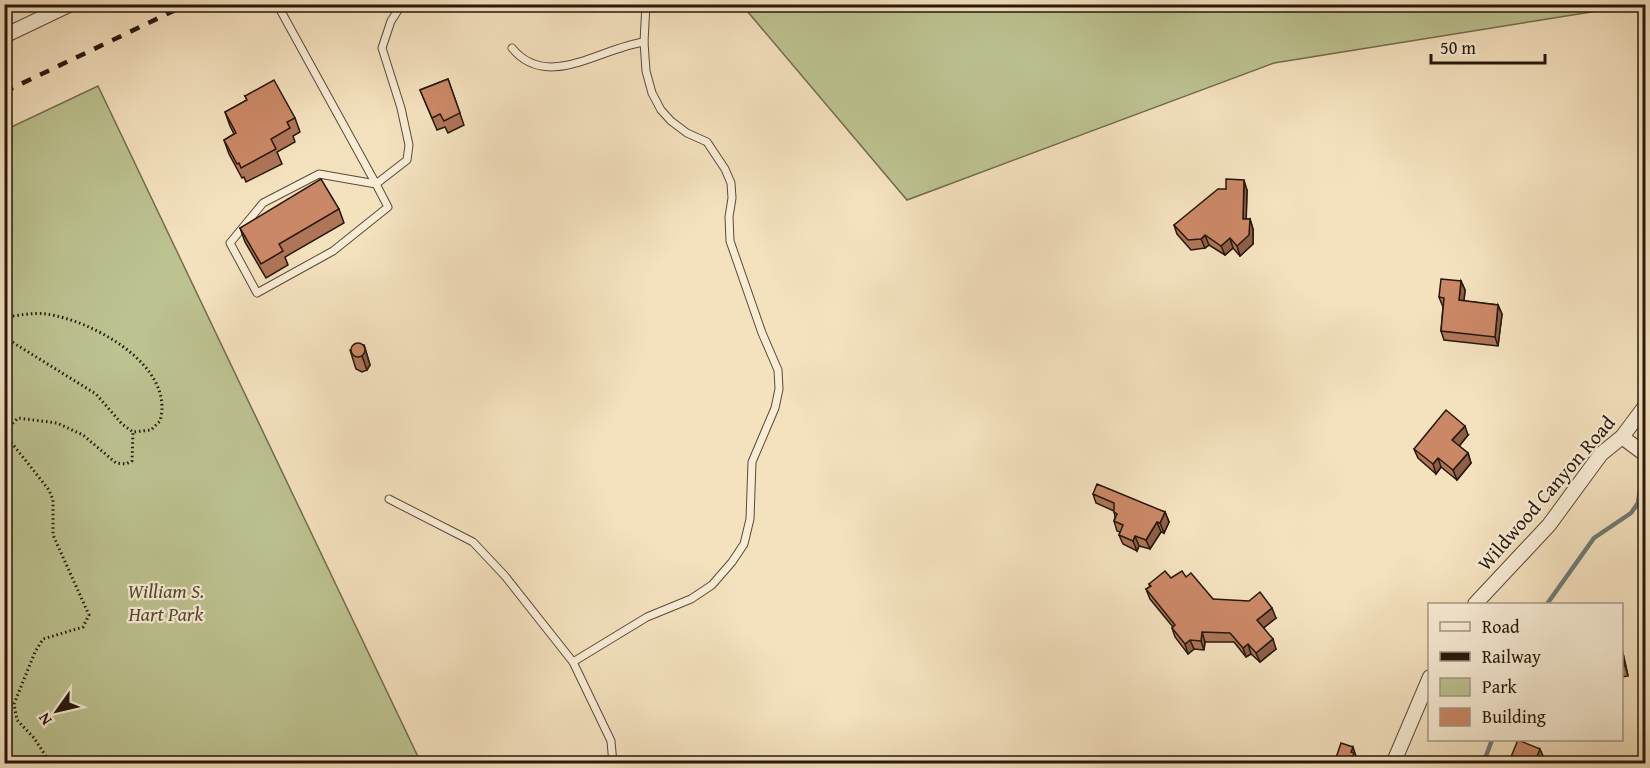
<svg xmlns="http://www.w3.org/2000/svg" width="1650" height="768" font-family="'Gentium Book Plus',serif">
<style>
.green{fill:#bcc290;stroke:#716d4e;stroke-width:1.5}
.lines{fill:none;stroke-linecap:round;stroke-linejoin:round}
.stream{stroke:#6e7a74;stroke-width:4.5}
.lane-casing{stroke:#5a4a38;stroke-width:9}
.street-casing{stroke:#5a4a38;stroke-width:16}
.path{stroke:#26180c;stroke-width:3;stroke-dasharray:1.5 3;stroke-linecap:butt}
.lane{stroke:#f8ecd5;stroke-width:7}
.street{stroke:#f8ecd5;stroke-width:14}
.rail{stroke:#26180c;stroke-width:4.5;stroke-dasharray:10 10;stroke-linecap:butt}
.wall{fill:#af7558;stroke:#26180c;stroke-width:1.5}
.shaded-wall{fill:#8e5f47;stroke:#26180c;stroke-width:1.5}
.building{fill:#cb8866;stroke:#26180c;stroke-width:1.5}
.labels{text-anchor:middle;stroke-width:4.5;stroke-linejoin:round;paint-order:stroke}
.street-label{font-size:20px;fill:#26180c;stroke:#f8ecd5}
.park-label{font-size:20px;font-style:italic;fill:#534b34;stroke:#f8ecd5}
</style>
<rect width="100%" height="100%" fill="#f4e1be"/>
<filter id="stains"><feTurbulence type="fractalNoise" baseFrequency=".00333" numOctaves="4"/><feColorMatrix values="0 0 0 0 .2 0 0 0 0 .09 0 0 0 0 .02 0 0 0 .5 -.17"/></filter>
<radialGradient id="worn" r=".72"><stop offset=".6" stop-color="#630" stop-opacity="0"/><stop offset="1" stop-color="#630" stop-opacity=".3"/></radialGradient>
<g class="green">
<path d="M 742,5 L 1635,5 L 1274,63 L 907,200 Z"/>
<path d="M 98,86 L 421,763 L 5,763 L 5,130 Z"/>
</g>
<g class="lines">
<g class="stream">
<path d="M 1547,604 L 1594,538 L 1631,513 L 1638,503 L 1644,463"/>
<path d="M 1483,764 L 1492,740"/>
</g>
<defs>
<g id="lane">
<path d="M 277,4 L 376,184 L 388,207 L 333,251 L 257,293 L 230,243 L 263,203 L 319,174 L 376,184 L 407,160 L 409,145 L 401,108 L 382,48 L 391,21 L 402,4"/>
<path d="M 512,48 C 547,91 600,48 644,42"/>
<path d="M 389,499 L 473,542 L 505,576 L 573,662 L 611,741 L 613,764"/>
<path d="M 573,662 L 647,617 L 691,599 L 712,585 L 732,562 L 744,544 L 750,519 L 752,462 L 775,408 L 779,389 L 778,370 L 762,333 L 730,241 L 729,217 L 732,198 L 731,183 L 725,169 L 707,142 L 687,133 L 671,121 L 661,110 L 652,93 L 646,71 L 644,42 L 646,4"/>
</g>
<g id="street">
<path d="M 4,36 L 71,4"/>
<path d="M 1622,437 L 1646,455"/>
<path d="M 1475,604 L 1549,525 L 1601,454 L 1622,437 L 1646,405"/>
<path d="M 1393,764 L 1430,677"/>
</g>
</defs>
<use href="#lane" class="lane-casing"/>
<use href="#street" class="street-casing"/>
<g class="path">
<path d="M 4,317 C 18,316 33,312 46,314 C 91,320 176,365 160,421 L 151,430 L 133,432 L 122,424 L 96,394 L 4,337"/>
<path d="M 51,764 L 34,738 L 17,720 L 14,704 L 35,652 L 43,639 L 83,627 L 89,615 L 53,535 L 53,500 L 49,490 L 11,442 L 8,428 L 18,418 L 57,423 L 83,435 L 116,463 L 126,464 L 132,461 L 133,432"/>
</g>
<use href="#lane" class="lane"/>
<use href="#street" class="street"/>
<path class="rail" d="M 4,92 L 188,4"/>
</g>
<g class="wall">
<path d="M 448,79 L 464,125 L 448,133 L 445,127 L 437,130 L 420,90 Z"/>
<path d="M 245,96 L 295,118 L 300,132 L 293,136 L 295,142 L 277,152 L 282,164 L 246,182 L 244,177 L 242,178 L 229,154 L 224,140 L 234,134 L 230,126 L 225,112 L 247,100 Z"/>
<path d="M 1226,189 L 1247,190 L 1246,219 L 1250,219 L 1253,229 L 1253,244 L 1240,256 L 1233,248 L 1225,255 L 1209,245 L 1205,248 L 1191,250 L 1177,234 L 1174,225 Z"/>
<path d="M 339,209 L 344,223 L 285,257 L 288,265 L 266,278 L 245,242 L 240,228 Z"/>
<path d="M 1461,281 L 1465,290 L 1464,301 L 1498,305 L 1502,314 L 1498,346 L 1444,340 L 1441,331 L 1443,307 L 1439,297 Z"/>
<path d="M 364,345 L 370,365 L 367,370 L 362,372 L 356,369 L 350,350 Z"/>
<path d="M 1468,435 L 1459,446 L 1468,453 L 1471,463 L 1457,480 L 1441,467 L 1436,474 L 1418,458 L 1414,449 Z"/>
<path d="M 1093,494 L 1165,512 L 1169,522 L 1164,533 L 1161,532 L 1150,549 L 1139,546 L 1137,551 L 1123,544 L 1119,535 L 1120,532 L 1117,531 L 1114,521 L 1115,517 L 1114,511 L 1096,503 Z"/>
<path d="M 1186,577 L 1213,599 L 1276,618 L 1263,628 L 1276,649 L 1260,662 L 1251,654 L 1246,657 L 1234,642 L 1205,642 L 1204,650 L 1194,649 L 1188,654 L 1175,637 L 1172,628 L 1173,627 L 1150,599 L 1146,589 L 1150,587 L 1149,584 L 1171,578 Z"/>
<path d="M 1622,649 L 1628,676 L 1622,677 Z"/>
</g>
<g class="shaded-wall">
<path d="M 1244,180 L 1247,190 L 1246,228 L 1243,219 Z"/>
<path d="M 1250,219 L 1253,229 L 1253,244 L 1240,256 L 1237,246 Z"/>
<path d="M 1205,235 L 1209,245 L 1205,248 L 1201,239 Z"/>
<path d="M 1230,238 L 1233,248 L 1225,255 L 1221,246 Z"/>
<path d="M 1461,281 L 1465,290 L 1463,310 L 1459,300 Z"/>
<path d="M 1498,305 L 1502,314 L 1498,346 L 1495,337 Z"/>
<path d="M 364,345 L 370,365 L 367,370 L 362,356 Z"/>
<path d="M 1465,426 L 1468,435 L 1456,450 L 1452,440 Z"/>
<path d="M 1468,453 L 1471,463 L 1457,480 L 1453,470 Z"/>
<path d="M 1438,458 L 1441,467 L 1436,474 L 1433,464 Z"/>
<path d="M 1165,512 L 1169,522 L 1164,533 L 1160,523 Z"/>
<path d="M 1157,522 L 1161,532 L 1150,549 L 1146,540 Z"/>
<path d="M 1135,536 L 1139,546 L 1137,551 L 1133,541 Z"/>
<path d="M 1272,608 L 1276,618 L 1261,630 L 1257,620 Z"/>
<path d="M 1202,632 L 1205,642 L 1204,650 L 1201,641 Z"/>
<path d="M 1273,639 L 1276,649 L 1260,662 L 1256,653 Z"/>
<path d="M 1190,640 L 1194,649 L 1188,654 L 1185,644 Z"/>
<path d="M 1248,644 L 1251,654 L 1246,657 L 1243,648 Z"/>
<path d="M 1622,649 L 1628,676 L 1622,654 Z"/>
<path d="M 1353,747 L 1356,756 L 1357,764 L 1350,764 L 1351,752 Z"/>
<path d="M 1540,749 L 1544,758 L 1541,764 L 1534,764 Z"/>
</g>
<g class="building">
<path d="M 448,79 L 460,113 L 444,121 L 440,114 L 432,118 L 420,90 Z"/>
<path d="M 274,80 L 295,118 L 287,122 L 290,128 L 271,139 L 276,149 L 241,168 L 239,163 L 237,164 L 224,140 L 236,133 L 225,112 L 247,100 L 245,96 Z"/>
<path d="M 321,179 L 339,209 L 279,244 L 283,251 L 261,264 L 240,228 Z"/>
<path d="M 1226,179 L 1244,180 L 1243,219 L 1250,219 L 1249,235 L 1237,246 L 1230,238 L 1221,246 L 1205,235 L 1201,239 L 1188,240 L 1174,225 L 1218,189 L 1226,189 Z"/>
<path d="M 1441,279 L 1461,281 L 1459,300 L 1498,305 L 1495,337 L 1441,331 L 1444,298 L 1439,297 Z"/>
<circle cx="358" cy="350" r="7"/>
<path d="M 1446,410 L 1465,426 L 1452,440 L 1468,453 L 1453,470 L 1438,458 L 1433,464 L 1414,449 Z"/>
<path d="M 1097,484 L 1165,512 L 1160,523 L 1157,522 L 1146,540 L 1135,536 L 1133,541 L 1119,535 L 1123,525 L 1114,521 L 1117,514 L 1114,512 L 1114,503 L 1093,494 Z"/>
<path d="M 1165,571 L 1171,578 L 1182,571 L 1186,577 L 1191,573 L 1213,599 L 1249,601 L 1260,592 L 1272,608 L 1257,620 L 1273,639 L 1256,653 L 1248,644 L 1243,648 L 1230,633 L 1202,632 L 1201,641 L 1190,640 L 1185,644 L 1172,628 L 1175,625 L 1146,589 L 1151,586 L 1149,584 Z"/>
<path d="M 1622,654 L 1624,666 L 1622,667 Z"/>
<path d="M 1518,740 L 1540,749 L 1534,764 L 1508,764 Z"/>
<path d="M 1341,743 L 1353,747 L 1351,752 L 1354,753 L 1350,764 L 1334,764 Z"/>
<path d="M 1646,747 L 1646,764 L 1639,764 Z"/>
</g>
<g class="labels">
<g class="street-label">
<text transform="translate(1546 493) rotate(-49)" y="7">Wildwood Canyon Road</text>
</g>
<g class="park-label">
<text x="166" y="598">William S.<tspan x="166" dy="23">Hart Park</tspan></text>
</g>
</g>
<rect width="1650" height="768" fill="none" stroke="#f4e1be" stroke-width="24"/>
<rect x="6" y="6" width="1638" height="756" fill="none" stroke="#26180c" stroke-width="3"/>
<rect x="12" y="12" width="1626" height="744" fill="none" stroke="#26180c" stroke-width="1.5"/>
<rect x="1428" y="603" width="195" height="138" fill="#f8ecd5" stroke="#a49785" stroke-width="1.5"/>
<rect x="1440" y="622" width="30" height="9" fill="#f8ecd5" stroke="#a49785" stroke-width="1.5"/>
<text x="1482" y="633" font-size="18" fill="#26180c">Road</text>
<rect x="1440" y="652" width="30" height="9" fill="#26180c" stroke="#a49785" stroke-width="1.5"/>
<text x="1482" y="663" font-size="18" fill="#26180c">Railway</text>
<rect x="1440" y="678" width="30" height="18" fill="#bcc290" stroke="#a49785" stroke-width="1.5"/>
<text x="1482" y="693" font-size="18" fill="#26180c">Park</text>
<rect x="1440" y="708" width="30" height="18" fill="#cb8866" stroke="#a49785" stroke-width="1.5"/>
<text x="1482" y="723" font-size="18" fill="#26180c">Building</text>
<g transform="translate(57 711) rotate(236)" stroke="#f8ecd5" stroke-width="4.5" paint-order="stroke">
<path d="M0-4.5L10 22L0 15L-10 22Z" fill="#26180c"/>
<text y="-9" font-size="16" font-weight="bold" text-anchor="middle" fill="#26180c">N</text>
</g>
<path d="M1431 54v9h114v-9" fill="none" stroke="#26180c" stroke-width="3"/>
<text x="1440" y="54" font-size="18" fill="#26180c" stroke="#f8ecd5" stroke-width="4.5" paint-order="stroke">50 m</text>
<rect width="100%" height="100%" filter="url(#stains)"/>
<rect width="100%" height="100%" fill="url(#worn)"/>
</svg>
